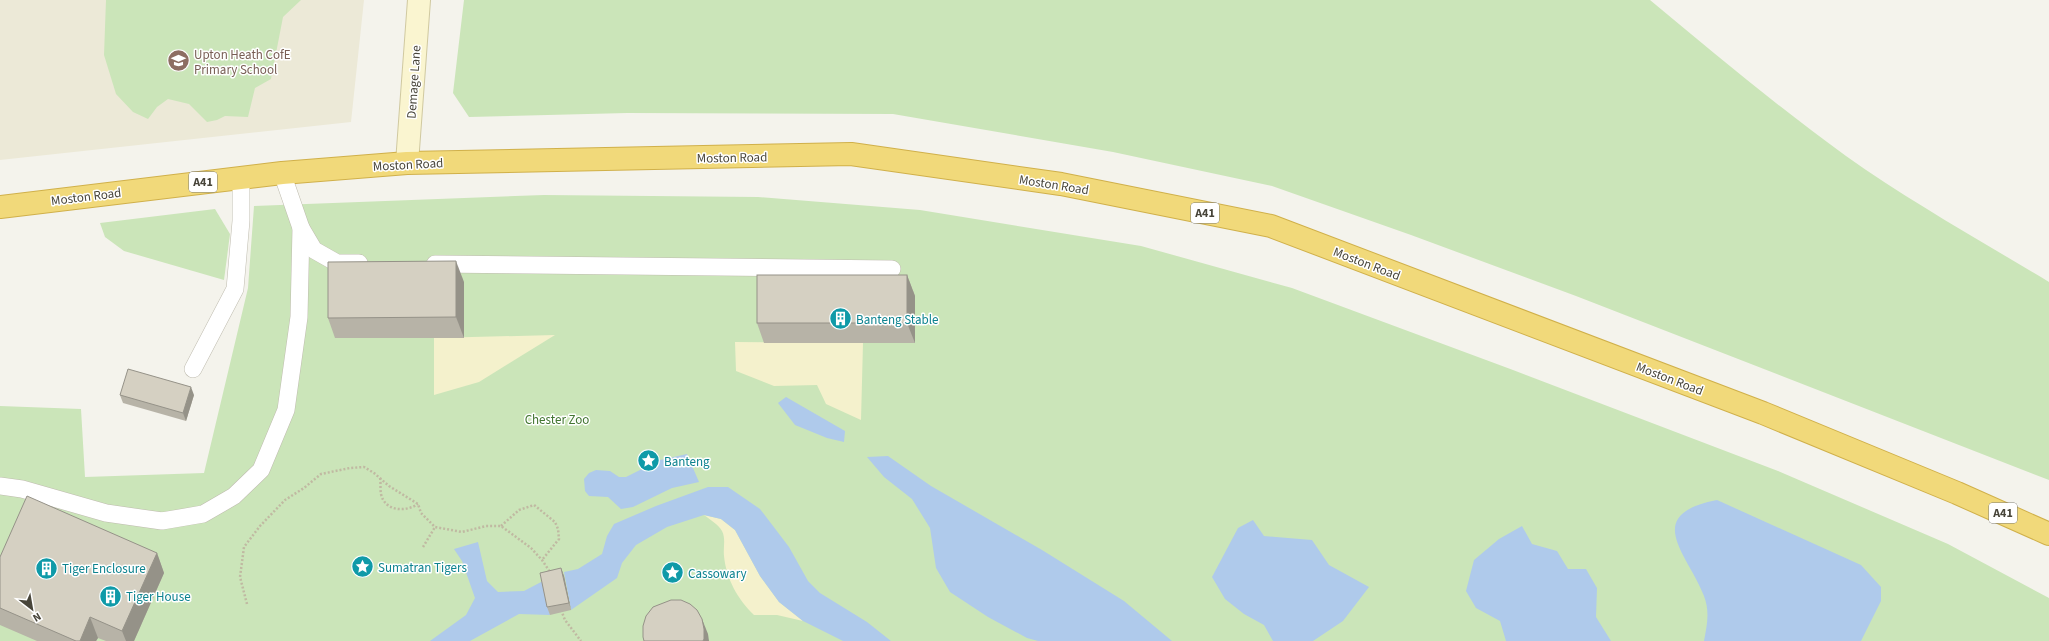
<svg xmlns="http://www.w3.org/2000/svg" width="2049" height="641" font-family="'Source Sans 3',sans-serif">
<style>
.education{fill:#ece9d7}
.green{fill:#cbe5b9}
.sand{fill:#f4f1cc}
.water{fill:#afcaeb}
.lines{fill:none;stroke-linecap:round;stroke-linejoin:round}
.lane-casing{stroke:#bfbcaf;stroke-width:18}
.secondary-casing{stroke:#d0c9a0;stroke-width:24}
.highway-casing{stroke:#d0b04a;stroke-width:24}
.path{stroke:#c0b9a2;stroke-width:2.5;stroke-dasharray:2 2;stroke-linecap:butt}
.lane{stroke:#fff;stroke-width:17}
.secondary{stroke:#faf5d0;stroke-width:22}
.highway{stroke:#f1d97a;stroke-width:22}
.wall{fill:#b7b3a7}
.shaded-wall{fill:#959288}
.building{fill:#d5d0c2;stroke:#959288}
.labels{text-anchor:middle;stroke-width:3;stroke-linejoin:round;paint-order:stroke}
.shield{fill:#fff;stroke:#7f7d75;stroke-width:1}
.shield-label{font-size:12px;font-weight:bold;fill:#48453a}
.education-label{font-size:13px;fill:#785e54;stroke:#fff;text-anchor:start}
.street-label{font-size:13px;fill:#48453a;stroke:#fff}
.culture-label{font-size:13px;fill:#0d838f;stroke:#fff;text-anchor:start}
.park-label{font-size:13px;fill:#437632;stroke:#fff}
</style>
<rect width="100%" height="100%" fill="#f4f3ec"/>
<path class="education" d="M 0,0 L 364,0 L 351,122 L 0,160 Z"/>
<g class="green">
<path d="M 106,0 L 301,0 L 283,17 L 271,79 L 255,88 L 248,117 L 225,116 L 217,120 L 207,122 L 189,104 L 168,99 L 157,107 L 148,119 L 133,112 L 116,94 L 104,55 Z"/>
<path d="M 464,0 L 1650,0 C 1714,53 1778,107 1846,156 C 1911,202 1981,241 2049,282 L 2049,480 L 1576,296 L 1411,235 L 1272,186 L 1113,152 L 893,114 L 627,113 L 469,117 L 453,93 Z"/>
<path d="M 544,195 L 758,197 L 920,210 L 1141,246 L 1292,288 L 1513,370 L 1778,471 L 1948,544 L 2049,598 L 2049,641 L 0,641 L 0,406 L 81,409 L 85,477 L 204,473 L 248,288 L 254,206 Z"/>
<path d="M 215,209 L 230,234 L 224,280 L 124,251 L 105,237 L 100,223 Z"/>
</g>
<g class="sand">
<path d="M 555,335 L 479,382 L 434,395 L 434,338 Z"/>
<path d="M 735,342 L 863,343 L 861,420 L 826,404 L 817,385 L 774,386 L 736,371 Z"/>
<path d="M 704,515 L 721,519 L 735,530 L 760,576 L 779,602 L 803,621 L 777,615 L 754,615 C 738,600 726,578 724,556 C 723,547 726,539 722,531 C 719,525 709,519 704,515 Z"/>
</g>
<g class="water">
<path d="M 786,397 L 845,431 L 844,442 L 827,438 L 795,425 L 778,403 Z"/>
<path d="M 687,454 L 699,482 L 672,488 L 633,507 L 621,509 L 608,497 L 589,496 L 585,491 L 584,479 L 589,473 L 596,470 L 610,471 L 619,477 L 626,477 L 660,460 Z"/>
<path d="M 888,456 L 931,486 L 1042,550 L 1124,601 L 1172,641 L 1038,641 L 1027,638 L 988,617 L 950,592 L 936,568 L 930,528 L 912,499 L 884,477 L 867,457 Z"/>
<path d="M 708,487 L 728,487 L 760,509 L 789,547 L 808,581 L 820,593 L 867,622 L 891,641 L 843,641 L 803,621 L 779,602 L 760,576 L 735,530 L 721,519 L 704,515 L 667,527 L 636,545 L 622,563 L 617,578 L 571,610 L 564,572 L 578,569 L 602,554 L 607,536 L 614,524 L 656,506 Z"/>
<path d="M 1717,500 L 1861,565 L 1881,587 L 1881,601 L 1861,641 L 1704,641 C 1707,625 1710,612 1704,596 C 1688,554 1641,515 1717,500 Z"/>
<path d="M 1253,520 L 1264,536 L 1312,540 L 1329,565 L 1369,587 L 1343,621 L 1313,641 L 1273,641 L 1264,625 L 1244,614 L 1225,599 L 1212,577 L 1238,528 Z"/>
<path d="M 1522,526 L 1532,544 L 1557,551 L 1568,569 L 1586,569 L 1597,588 L 1596,617 L 1611,641 L 1506,641 L 1500,621 L 1476,608 L 1466,591 L 1474,560 L 1499,539 Z"/>
<path d="M 478,542 L 487,581 L 498,592 L 524,591 L 543,581 L 550,615 L 519,614 L 470,641 L 430,641 L 466,615 L 475,598 L 462,561 L 454,549 Z"/>
</g>
<g class="lines">
<defs>
<g id="lane">
<path d="M 301,228 L 314,250 L 337,263 L 359,263"/>
<path d="M 435,264 L 892,269"/>
<path d="M 193,369 L 235,289 L 241,221 L 241,178"/>
<path d="M 0,486 L 22,489 L 106,513 L 162,521 L 203,514 L 234,496 L 261,470 L 286,410 L 299,317 L 301,228 L 282,173"/>
</g>
<path id="secondary" d="M 407,163 L 419,0"/>
<path id="highway" d="M 0,207 L 282,173 L 407,163 L 851,154 L 1061,184 L 1271,226 L 1763,413 L 1957,493 L 2049,534"/>
</defs>
<use href="#lane" class="lane-casing"/>
<use href="#secondary" class="secondary-casing"/>
<use href="#highway" class="highway-casing"/>
<g class="path">
<path d="M 380,478 C 381,483 380,489 381,494 C 385,512 406,512 418,504"/>
<path d="M 501,526 L 519,510 L 534,505 L 555,522 L 558,529 L 559,539 L 542,560"/>
<path d="M 423,547 L 435,527"/>
<path d="M 247,604 L 240,577 L 244,547 L 260,526 L 285,500 L 304,488 L 321,474 L 350,468 L 364,467 L 374,473 L 389,486 L 418,504 L 421,513 L 435,527 L 462,532 L 486,526 L 501,526 L 531,548 L 542,560 L 550,572"/>
<path d="M 561,610 L 565,620 L 581,641"/>
</g>
<use href="#lane" class="lane"/>
<use href="#secondary" class="secondary"/>
<use href="#highway" class="highway"/>
</g>
<g class="wall">
<path d="M 907,275 L 915,296 L 915,343 L 764,343 L 757,323 Z"/>
<path d="M 464,282 L 464,338 L 335,338 L 328,318 Z"/>
<path d="M 120,395 L 194,395 L 186,421 L 123,403 Z"/>
<path d="M 157,553 L 164,573 L 134,641 L 106,641 L 98,638 L 96,641 L 37,641 L 0,625 L 0,557 Z"/>
<path d="M 561,568 L 564,576 L 571,610 L 550,615 L 547,607 Z"/>
</g>
<g class="shaded-wall">
<path d="M 456,261 L 464,282 L 464,338 L 456,317 Z"/>
<path d="M 907,275 L 915,296 L 915,343 L 907,323 Z"/>
<path d="M 191,387 L 194,395 L 186,421 L 183,413 Z"/>
<path d="M 157,553 L 164,573 L 134,641 L 126,641 L 122,631 Z"/>
<path d="M 561,568 L 564,576 L 571,610 L 569,603 Z"/>
<path d="M 90,617 L 98,638 L 96,641 L 80,641 Z"/>
<path d="M 702,619 L 708,634 L 709,641 L 703,641 Z"/>
</g>
<g class="building">
<path d="M 456,261 L 456,317 L 328,318 L 328,262 Z"/>
<rect x="757" y="275" width="150" height="48"/>
<path d="M 128,369 L 191,387 L 183,413 L 120,395 Z"/>
<path d="M 27,496 L 157,553 L 122,631 L 90,617 L 80,641 L 76,641 L 0,608 L 0,557 Z"/>
<path d="M 561,568 L 569,603 L 547,607 L 540,573 Z"/>
<path d="M 671,600 L 681,600 L 690,604 L 697,610 L 702,619 L 704,629 L 704,639 L 703,641 L 644,641 L 643,637 L 643,626 L 646,616 L 653,607 Z"/>
</g>
<defs>
<symbol id="school-disc" viewBox="-11 -11 22 22"><circle r="9.5" fill="#8d6e63" stroke="#fff"/><path d="M0-5L7-2L0 1L-7-2ZM-4 1L0 2.5L4 1V4Q0 6-4 4Z" fill="#fff"/></symbol>
<symbol id="building-disc" viewBox="-11 -11 22 22"><circle r="9.5" fill="#0f9aa8" stroke="#fff"/><path d="M-4-6H4V6H1V3H-1V6H-4ZM-2.5-4.3h1.7v1.8h-1.7ZM.8-4.3h1.7v1.8H.8ZM-2.5-1h1.7V.8h-1.7ZM.8-1h1.7V.8H.8Z" fill="#fff"/></symbol>
<symbol id="sight-disc" viewBox="-11 -11 22 22"><circle r="9.5" fill="#0f9aa8" stroke="#fff"/><path d="M0-6L1.8-2.2L6-1.7L2.9 1.2L3.7 5.4L0 3.3L-3.7 5.4L-2.9 1.2L-6-1.7L-1.8-2.2Z" fill="#fff"/></symbol>
</defs>
<g fill-rule="evenodd">
<use href="#school-disc" x="166" y="48" width="25" height="25"/>
<use href="#building-disc" x="828" y="306" width="25" height="25"/>
<use href="#sight-disc" x="636" y="448" width="25" height="25"/>
<use href="#sight-disc" x="350" y="554" width="25" height="25"/>
<use href="#building-disc" x="34" y="556" width="25" height="25"/>
<use href="#sight-disc" x="660" y="560" width="25" height="25"/>
<use href="#building-disc" x="98" y="584" width="25" height="25"/>
</g>
<g class="labels">
<g class="shield">
<rect x="189" y="172" width="28" height="20" rx="3"/>
<rect x="1191" y="203" width="28" height="20" rx="3"/>
<rect x="1989" y="503" width="28" height="20" rx="3"/>
</g>
<g class="shield-label">
<text x="203" y="186">A41</text>
<text x="1205" y="217">A41</text>
<text x="2003" y="517">A41</text>
</g>
<g class="education-label">
<text x="194" y="59">Upton Heath CofE<tspan x="194" dy="15">Primary School</tspan></text>
</g>
<g class="street-label">
<text transform="translate(413 82) rotate(-86)" y="5">Demage Lane</text>
<text transform="translate(732 157) rotate(-1)" y="5">Moston Road</text>
<text transform="translate(408 164) rotate(-3)" y="5">Moston Road</text>
<text transform="translate(1054 184) rotate(9)" y="5">Moston Road</text>
<text transform="translate(86 196) rotate(-7)" y="5">Moston Road</text>
<text transform="translate(1367 263) rotate(21)" y="5">Moston Road</text>
<text transform="translate(1670 378) rotate(21)" y="5">Moston Road</text>
</g>
<g class="culture-label">
<text x="856" y="324">Banteng Stable</text>
<text x="664" y="466">Banteng</text>
<text x="378" y="572">Sumatran Tigers</text>
<text x="62" y="573">Tiger Enclosure</text>
<text x="688" y="578">Cassowary</text>
<text x="126" y="601">Tiger House</text>
</g>
<g class="park-label">
<text x="557" y="424">Chester Zoo</text>
</g>
</g>
<g transform="translate(32 609) rotate(149)" stroke="#ffffff" stroke-width="3" paint-order="stroke">
<path d="M0-3L7 15L0 10L-7 15Z" fill="#48453a"/>
<text y="-6" font-size="11" font-weight="bold" text-anchor="middle" fill="#48453a">N</text>
</g>
</svg>
